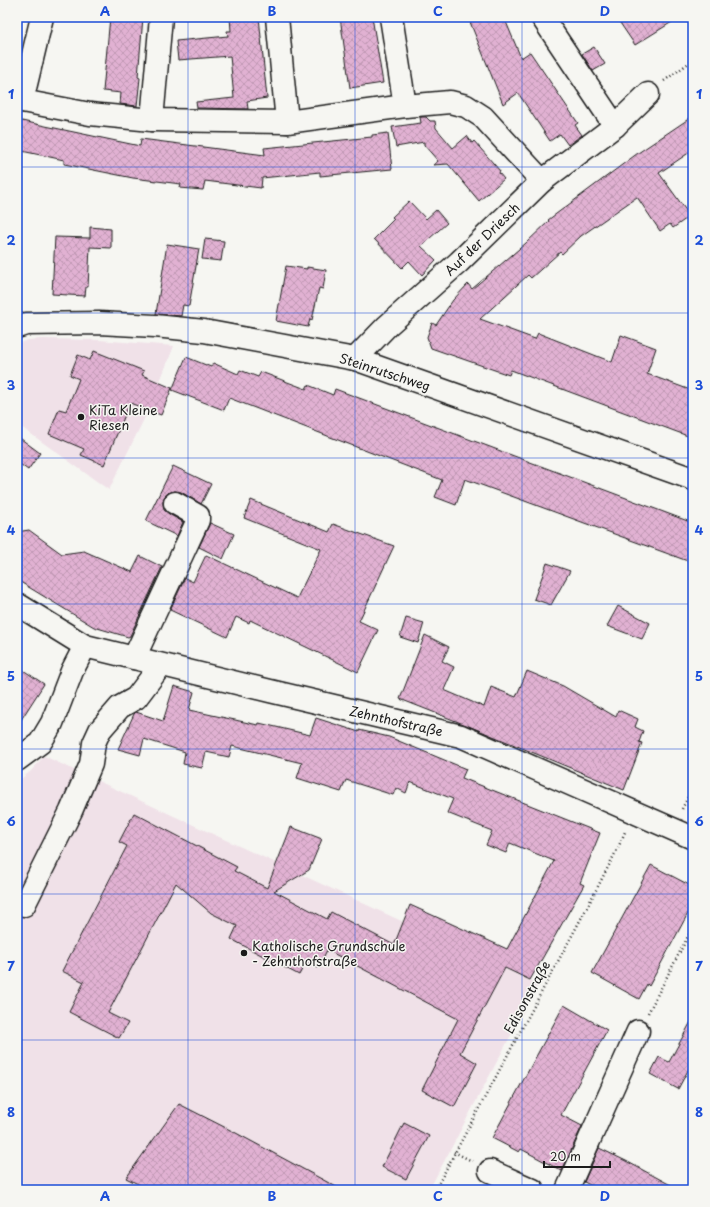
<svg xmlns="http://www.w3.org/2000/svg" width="710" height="1207" font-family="'Playpen Sans',sans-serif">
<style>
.built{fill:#f0e1e8}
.building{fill:url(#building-cross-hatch);stroke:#1c1c1c}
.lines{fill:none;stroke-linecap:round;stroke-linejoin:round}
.minor-casing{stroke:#1c1c1c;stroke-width:25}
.path{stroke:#1c1c1c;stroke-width:2.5;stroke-dasharray:1 3;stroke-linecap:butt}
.minor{stroke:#f6f6f2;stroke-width:22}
.grid{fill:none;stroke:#1d4ed8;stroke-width:1;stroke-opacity:0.55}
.poi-dot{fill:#1c1c1c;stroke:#f6f6f2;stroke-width:1.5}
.labels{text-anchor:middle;stroke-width:3;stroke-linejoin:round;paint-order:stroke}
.street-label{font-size:13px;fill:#1c1c1c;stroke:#f6f6f2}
.poi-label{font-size:13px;fill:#1c1c1c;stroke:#f6f6f2;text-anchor:start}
.neatline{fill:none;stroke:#1d4ed8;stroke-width:1.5}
.grid-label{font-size:13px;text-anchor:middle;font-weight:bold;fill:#1d4ed8}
</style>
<defs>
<pattern id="building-cross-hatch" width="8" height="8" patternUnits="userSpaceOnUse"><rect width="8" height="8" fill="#e1b1d2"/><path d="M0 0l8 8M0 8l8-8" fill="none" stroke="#c098b4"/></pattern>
</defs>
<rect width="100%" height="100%" fill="#f6f6f2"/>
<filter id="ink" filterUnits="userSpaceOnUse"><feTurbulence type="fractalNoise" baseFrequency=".025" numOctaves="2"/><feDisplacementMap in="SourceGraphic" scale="8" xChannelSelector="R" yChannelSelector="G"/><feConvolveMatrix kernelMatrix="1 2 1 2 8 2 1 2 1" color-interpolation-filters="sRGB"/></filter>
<g filter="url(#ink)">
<g class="built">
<path d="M 42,339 L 99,340 L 174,346 L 148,411 L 109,490 L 17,424 L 17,344 L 28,340 Z"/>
<path d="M 44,756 L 538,984 L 429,1190 L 95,1190 L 85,1186 L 83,1190 L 37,1190 L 17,1180 L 17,782 L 31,771 Z"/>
</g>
<g class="building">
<path d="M 110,17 L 143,17 L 138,77 L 140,78 L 137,106 L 120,104 L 121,93 L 103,91 Z"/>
<path d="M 230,17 L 259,17 L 267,98 L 247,101 L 248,109 L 197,108 L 196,102 L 234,98 L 230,56 L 178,60 L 176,41 L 228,36 L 227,31 L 231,31 Z"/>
<path d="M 340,17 L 372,17 L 383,83 L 350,88 Z"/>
<path d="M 468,17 L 504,17 L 521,58 L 530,52 L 578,123 L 575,125 L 582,135 L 568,145 L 560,134 L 550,141 L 518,93 L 503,104 Z"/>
<path d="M 616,17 L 680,17 L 635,45 Z"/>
<path d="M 594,47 L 605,64 L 593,71 L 582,54 Z"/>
<path d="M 693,116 L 693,150 L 659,173 L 690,216 L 673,228 L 670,224 L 660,231 L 637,197 L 581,236 L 562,254 L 560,252 L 531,278 L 528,275 L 480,319 L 535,339 L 538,333 L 612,362 L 621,335 L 656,348 L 647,374 L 693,391 L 693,438 L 511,370 L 509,375 L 431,348 L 427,337 L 432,323 L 436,325 L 453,300 L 468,284 L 472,289 L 526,243 L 549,221 L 548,220 L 638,153 Z"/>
<path d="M 420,117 L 426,117 L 430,121 L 435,121 L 436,128 L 453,148 L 467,136 L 472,143 L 474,141 L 500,171 L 499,173 L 504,179 L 479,201 L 448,164 L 433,165 L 438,161 L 424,145 L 424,142 L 396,147 L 392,127 L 421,123 Z"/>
<path d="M 17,120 L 140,146 L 141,139 L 265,155 L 264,148 L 372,137 L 372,135 L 388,133 L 392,169 L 320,176 L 320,172 L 262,178 L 261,188 L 205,181 L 203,190 L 180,188 L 181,184 L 133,178 L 64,164 L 64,160 L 17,150 Z"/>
<path d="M 409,201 L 426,219 L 436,210 L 447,223 L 421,246 L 436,260 L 422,275 L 409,261 L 402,268 L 374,239 L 394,219 L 392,217 Z"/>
<path d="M 90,227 L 111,229 L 111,248 L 90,247 L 88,287 L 86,287 L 85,296 L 52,294 L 55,237 L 90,238 Z"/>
<path d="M 205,239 L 224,241 L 221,261 L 202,259 Z"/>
<path d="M 167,244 L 199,249 L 189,306 L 183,305 L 181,316 L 156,314 Z"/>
<path d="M 286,266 L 307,269 L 307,267 L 326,270 L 323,289 L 319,288 L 312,320 L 310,319 L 308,327 L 276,321 Z"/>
<path d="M 94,351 L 144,371 L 142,375 L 172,388 L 161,415 L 130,403 L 104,465 L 81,455 L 84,449 L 49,434 L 59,409 L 66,411 L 79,379 L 70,375 L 78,355 L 90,360 Z"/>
<path d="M 186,357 L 211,367 L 213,363 L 238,374 L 240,370 L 258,377 L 261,372 L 306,389 L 308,385 L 333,395 L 335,389 L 693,523 L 693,563 L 465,479 L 456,505 L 435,497 L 442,480 L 229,398 L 224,410 L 172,390 Z"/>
<path d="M 17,436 L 40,453 L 28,470 L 17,462 Z"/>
<path d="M 173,466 L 211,484 L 201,504 L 181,492 L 175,491 L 169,492 L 164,497 L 163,503 L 164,510 L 169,514 L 183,522 L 177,536 L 146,521 Z"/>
<path d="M 251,500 L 329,532 L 333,524 L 394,546 L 359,621 L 378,630 L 358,672 L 250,620 L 249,623 L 236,617 L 227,637 L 170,610 L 185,578 L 193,582 L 206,555 L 297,598 L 321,549 L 244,518 Z"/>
<path d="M 210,523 L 234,534 L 223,559 L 199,547 Z"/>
<path d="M 29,530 L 62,554 L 84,551 L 132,572 L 140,556 L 162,567 L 130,636 L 128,637 L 94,627 L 17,580 L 17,532 Z"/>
<path d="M 547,563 L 570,571 L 551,605 L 534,599 Z"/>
<path d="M 618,606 L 650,623 L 642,639 L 607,626 Z"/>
<path d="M 406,618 L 424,623 L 418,643 L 400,637 Z"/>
<path d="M 425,635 L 449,647 L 442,661 L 454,667 L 444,690 L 484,707 L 491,687 L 516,697 L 527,671 L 563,686 L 616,717 L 618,710 L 638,719 L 635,727 L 643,731 L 639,742 L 642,743 L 624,790 L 466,725 L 400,699 Z"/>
<path d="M 17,666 L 44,684 L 17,726 Z"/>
<path d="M 174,686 L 194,692 L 189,710 L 258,725 L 259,723 L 310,735 L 316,718 L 359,732 L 359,730 L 389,737 L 466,769 L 462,778 L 600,833 L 580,883 L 584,885 L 530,980 L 505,968 L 460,1053 L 477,1063 L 454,1107 L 422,1090 L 458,1019 L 327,950 L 318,968 L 306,962 L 299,975 L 231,939 L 237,926 L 211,913 L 176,883 L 108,1013 L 128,1023 L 119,1038 L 69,1012 L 84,982 L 62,971 L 127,846 L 119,842 L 134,813 L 237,867 L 234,871 L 267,888 L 291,827 L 322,839 L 309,870 L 274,891 L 327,919 L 331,912 L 394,945 L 410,905 L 507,949 L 554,861 L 510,843 L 506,853 L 486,845 L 492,831 L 447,813 L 453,799 L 410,782 L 406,793 L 396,788 L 393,795 L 346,780 L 341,792 L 297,778 L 302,763 L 232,746 L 229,757 L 206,752 L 202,768 L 183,764 L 185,752 L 144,739 L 140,755 L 118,749 L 134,714 L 136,712 L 163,721 Z"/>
<path d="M 651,865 L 693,887 L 693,904 L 649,986 L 647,984 L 639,999 L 592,973 Z"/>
<path d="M 564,1005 L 607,1030 L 561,1115 L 582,1126 L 562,1171 L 521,1149 L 519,1152 L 492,1138 Z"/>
<path d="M 693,1018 L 693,1061 L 678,1089 L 650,1074 L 659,1057 L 669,1062 Z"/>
<path d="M 179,1104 L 236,1133 L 342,1190 L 150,1190 L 126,1178 Z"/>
<path d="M 404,1123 L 429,1136 L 406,1179 L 382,1167 Z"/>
<path d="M 599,1148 L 626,1161 L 680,1190 L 600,1190 L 584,1182 Z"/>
</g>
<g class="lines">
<defs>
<g id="minor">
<path d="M 277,17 L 287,122"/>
<path d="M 391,17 L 405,106"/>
<path d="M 542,17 L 615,126"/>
<path d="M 17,100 L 90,114 L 152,120 L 287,122 L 405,106 L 450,102 L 466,106 L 483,117 L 542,181"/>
<path d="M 22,101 L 42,17"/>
<path d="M 152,120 L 161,17"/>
<path d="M 17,327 L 26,324 L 99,323 L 155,326 L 204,331 L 355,359 L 693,479"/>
<path d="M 355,359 L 387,326 L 459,262 L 542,181 L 615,126 L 648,94"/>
<path d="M 17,604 L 85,646 L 270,691 L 461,736 L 693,838"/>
<path d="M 134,658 L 198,520 L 198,516 L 175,503"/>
<path d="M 17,760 L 40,743 L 52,723 L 72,671 L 85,646"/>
<path d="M 24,905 L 71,811 L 91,764 L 94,743 L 100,730 L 120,707 L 136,698 L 161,665"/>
<path d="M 490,1171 L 533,1190"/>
<path d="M 567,1190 L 638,1031"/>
</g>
</defs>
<use href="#minor" class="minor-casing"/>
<g class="path">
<path d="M 664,81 L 693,60"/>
<path d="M 682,809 L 693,787"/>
<path d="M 648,1013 L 693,927"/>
<path d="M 454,1152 L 472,1161"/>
<path d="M 435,1190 L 583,915 L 618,848 L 625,832"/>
</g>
<use href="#minor" class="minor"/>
</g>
</g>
<path class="grid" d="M 188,17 L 188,1190M 355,17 L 355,1190M 522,17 L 522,1190M 17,167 L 693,167M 17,313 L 693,313M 17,458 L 693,458M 17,604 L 693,604M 17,749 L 693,749M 17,894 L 693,894M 17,1040 L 693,1040"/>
<g class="poi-dot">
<circle cx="81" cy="417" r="4"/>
<circle cx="244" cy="953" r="4"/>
</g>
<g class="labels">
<g class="street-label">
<text transform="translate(482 239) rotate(-44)" y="5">Auf der Driesch</text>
<text transform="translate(385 372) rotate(18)" y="5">Steinrutschweg</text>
<text transform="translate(396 721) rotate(13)" y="5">Zehnthofstraße</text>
<text transform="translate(527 997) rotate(-61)" y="5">Edisonstraße</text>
</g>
<g class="poi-label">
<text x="89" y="415">KiTa Kleine<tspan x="89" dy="15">Riesen</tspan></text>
<text x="252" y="951">Katholische Grundschule<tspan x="252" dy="15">- Zehnthofstraße</tspan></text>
</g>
</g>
<rect width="710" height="1207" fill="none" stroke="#f6f6f2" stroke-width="44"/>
<path d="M544 1161v6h66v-6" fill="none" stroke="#1c1c1c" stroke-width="2"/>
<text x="550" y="1161" font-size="12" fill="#1c1c1c" stroke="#f6f6f2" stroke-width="3" paint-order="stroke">20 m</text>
<rect x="22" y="22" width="666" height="1163" class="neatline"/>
<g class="grid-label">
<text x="105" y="16">A</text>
<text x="272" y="16">B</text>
<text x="438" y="16">C</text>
<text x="605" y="16">D</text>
<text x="11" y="99">1</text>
<text x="699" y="99">1</text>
<text x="11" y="245">2</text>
<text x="699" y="245">2</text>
<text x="11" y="390">3</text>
<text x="699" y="390">3</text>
<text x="11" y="535">4</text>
<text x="699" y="535">4</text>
<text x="11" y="681">5</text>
<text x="699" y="681">5</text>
<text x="11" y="826">6</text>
<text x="699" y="826">6</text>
<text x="11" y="971">7</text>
<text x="699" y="971">7</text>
<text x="11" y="1117">8</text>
<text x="699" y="1117">8</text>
<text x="105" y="1201">A</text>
<text x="272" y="1201">B</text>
<text x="438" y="1201">C</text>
<text x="605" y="1201">D</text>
</g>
</svg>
